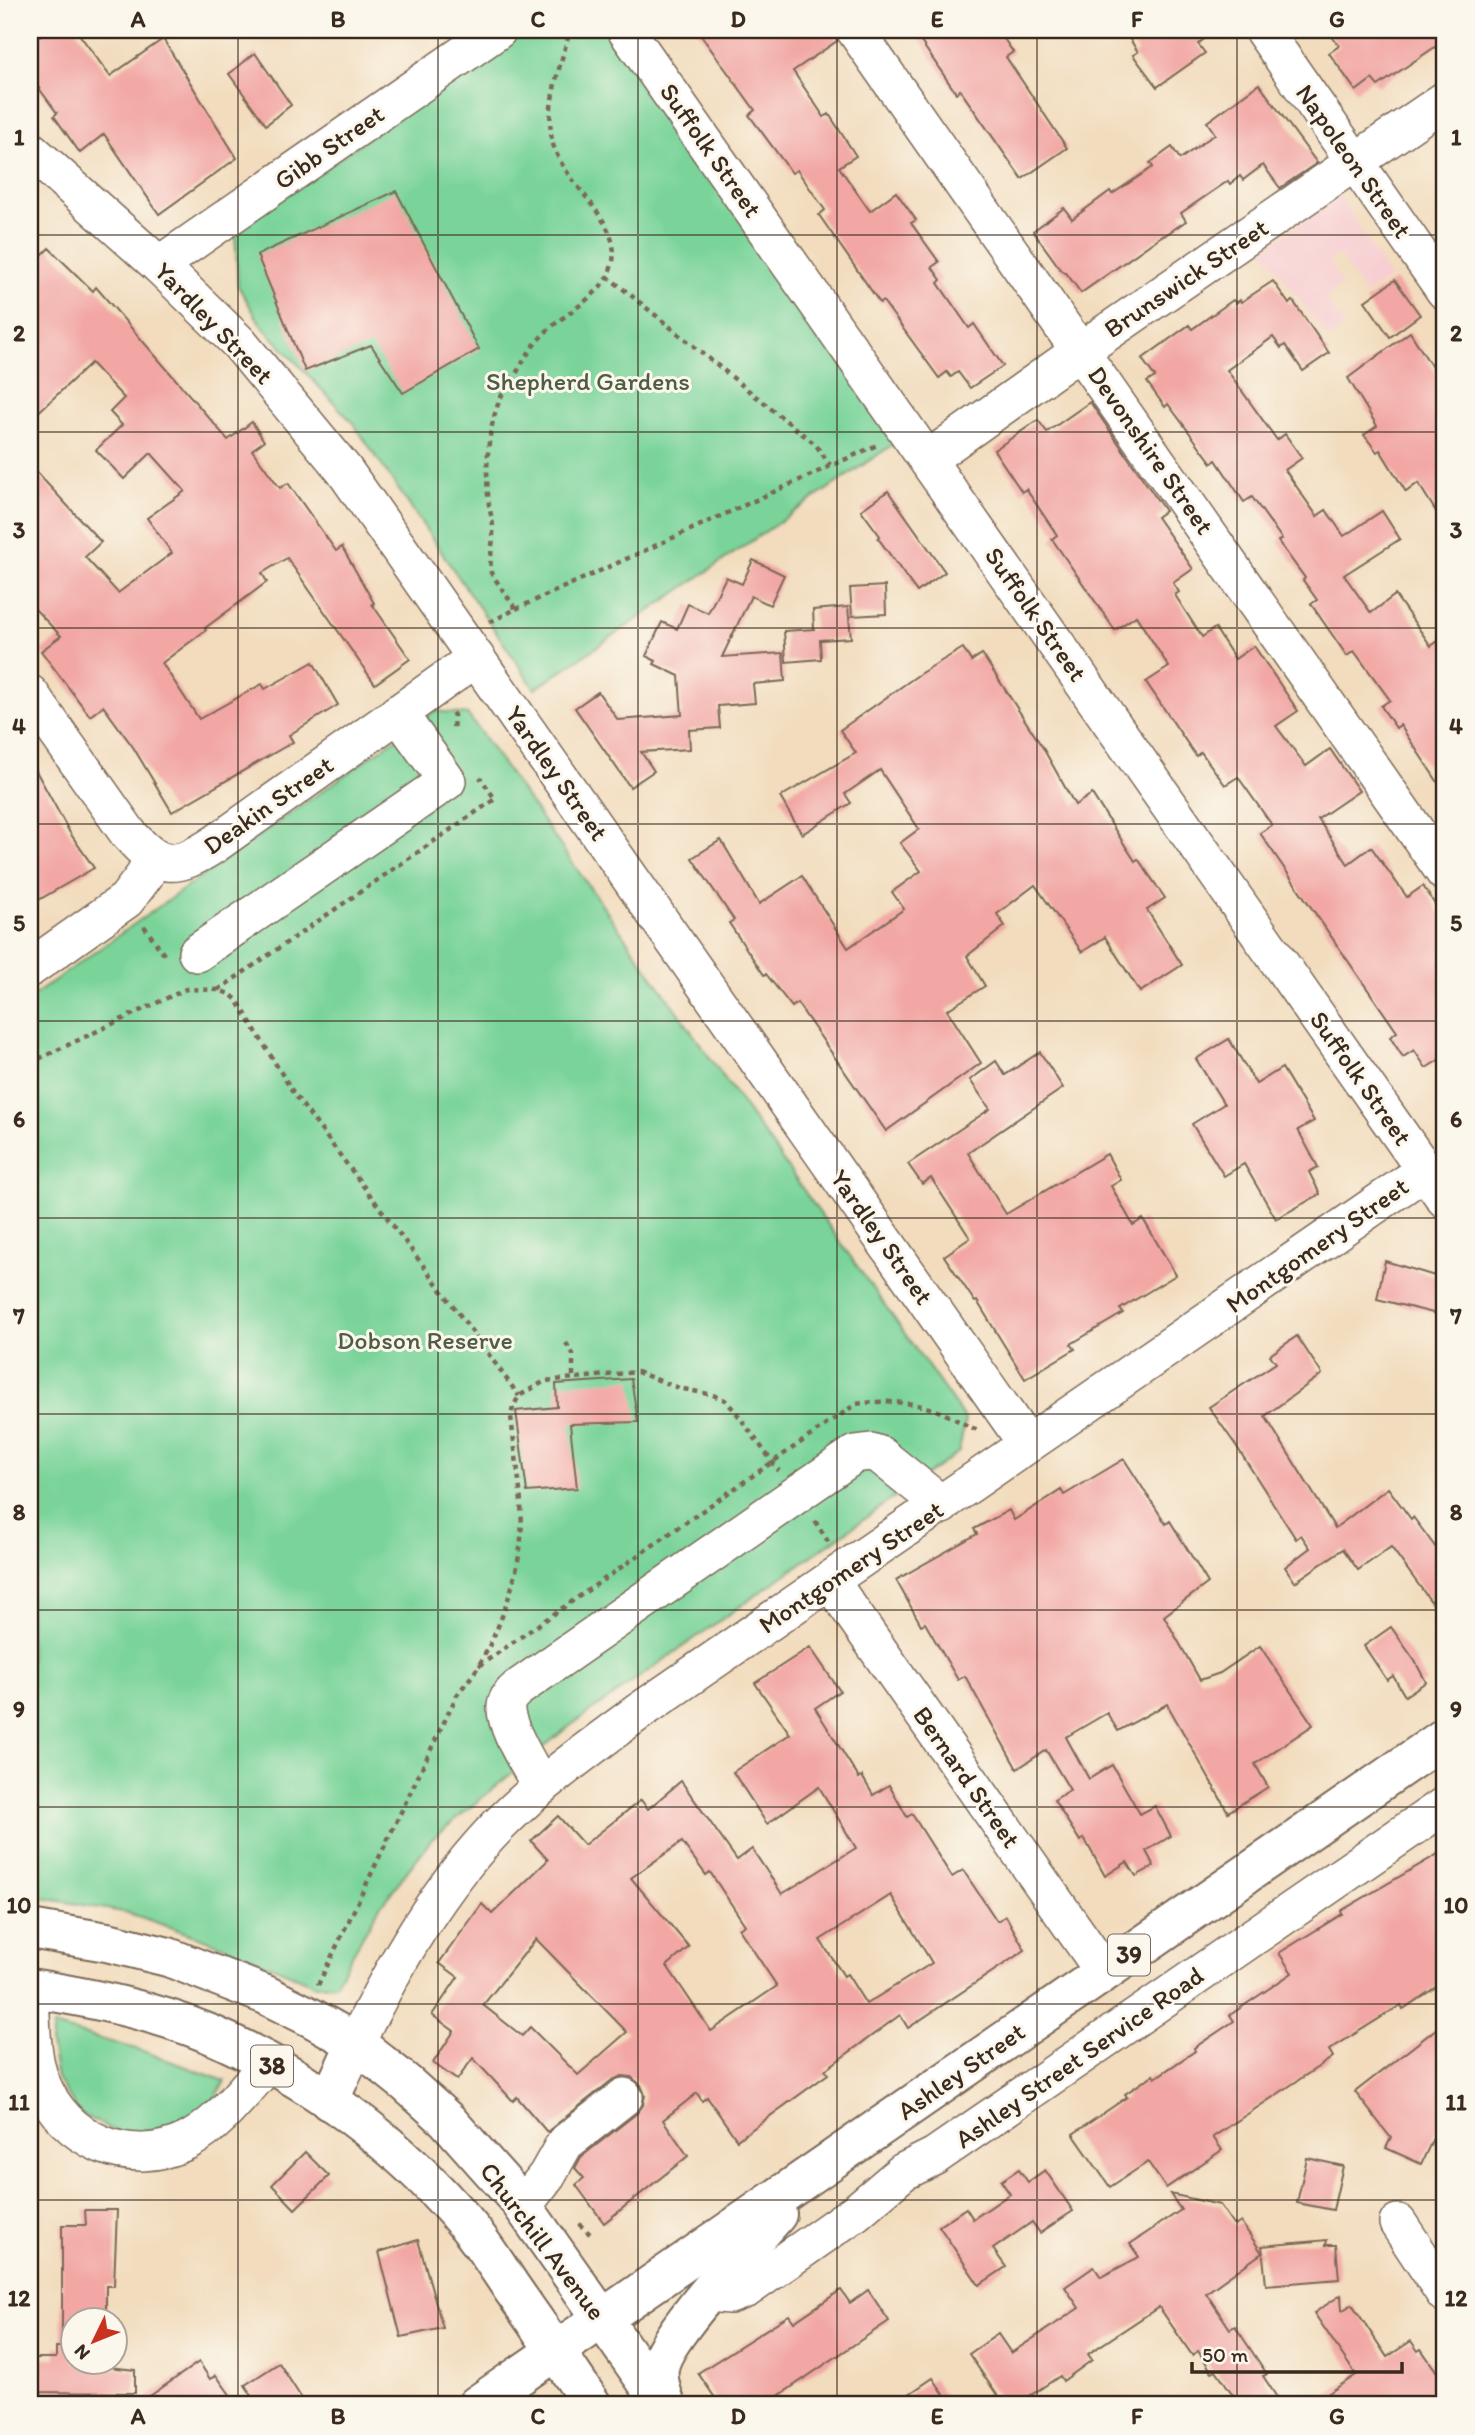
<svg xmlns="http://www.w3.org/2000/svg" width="1475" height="2435" font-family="Itim,sans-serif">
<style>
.built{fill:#f7cfd2}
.green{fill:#7ad49a;stroke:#5a7f5c;stroke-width:2}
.building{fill:#f2a7a4;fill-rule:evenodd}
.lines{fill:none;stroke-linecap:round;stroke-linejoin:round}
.minor-casing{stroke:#7b6856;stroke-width:40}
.major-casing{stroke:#7b6856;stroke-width:42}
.path{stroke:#7b6856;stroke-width:4.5;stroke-dasharray:5 5;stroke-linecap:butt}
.minor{stroke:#fff;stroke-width:37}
.major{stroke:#fff;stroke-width:38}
.grid{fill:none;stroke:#3b2a1e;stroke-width:2;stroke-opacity:0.55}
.labels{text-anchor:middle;stroke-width:6;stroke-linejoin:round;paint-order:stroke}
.shield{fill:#fbf7ec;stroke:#75685c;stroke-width:2}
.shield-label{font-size:24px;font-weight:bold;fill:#3b2a1e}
.street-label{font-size:26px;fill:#3b2a1e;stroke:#fbf7ec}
.park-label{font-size:26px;fill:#4e5d43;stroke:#fbf7ec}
.neatline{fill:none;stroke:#3b2a1e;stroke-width:2.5}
.grid-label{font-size:23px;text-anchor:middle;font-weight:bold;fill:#3b2a1e}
</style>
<rect width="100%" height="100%" fill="#fbf7ec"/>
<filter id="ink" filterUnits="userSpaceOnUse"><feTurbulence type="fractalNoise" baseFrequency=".0143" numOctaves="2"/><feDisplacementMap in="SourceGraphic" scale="14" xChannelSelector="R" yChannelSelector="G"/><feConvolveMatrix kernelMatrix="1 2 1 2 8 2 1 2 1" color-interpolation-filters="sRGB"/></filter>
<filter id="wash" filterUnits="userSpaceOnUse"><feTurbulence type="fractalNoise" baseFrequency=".00686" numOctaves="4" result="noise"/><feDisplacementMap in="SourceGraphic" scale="28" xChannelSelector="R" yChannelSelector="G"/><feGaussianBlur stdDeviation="1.57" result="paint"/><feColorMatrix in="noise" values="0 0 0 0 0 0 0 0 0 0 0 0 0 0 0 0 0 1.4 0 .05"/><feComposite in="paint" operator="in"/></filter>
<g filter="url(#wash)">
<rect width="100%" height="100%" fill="#f2dcbd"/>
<path class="built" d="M 1340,196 L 1390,278 L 1365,295 L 1339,254 L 1329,261 L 1342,285 L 1325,299 L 1345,326 L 1328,339 L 1263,249 Z"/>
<g class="green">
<path d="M 522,30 L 606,30 L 898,441 L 535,689 L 353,423 L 261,325 L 238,286 L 235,231 Z"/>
<path d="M 435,711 L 468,715 L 965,1419 L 959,1452 L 563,1731 L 432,1839 L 379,1908 L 335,1984 L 315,1985 L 227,1947 L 129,1913 L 30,1896 L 30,998 Z"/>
<path d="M 53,2026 L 140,2050 L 225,2081 L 216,2097 L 201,2114 L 164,2134 L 123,2135 L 80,2114 L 57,2079 L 51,2044 Z"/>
</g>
<g id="blocks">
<g class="building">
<path d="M 48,30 L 76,30 L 110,76 L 163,39 L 237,158 L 159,214 L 104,134 L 80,153 L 54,116 L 57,113 L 30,76 L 30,43 Z"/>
<path d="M 697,30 L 834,30 L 837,41 L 793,71 L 824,117 L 829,114 L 856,156 L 839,167 L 870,211 L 896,192 L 916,220 L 911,223 L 939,262 L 932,267 L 941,280 L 938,283 L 969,328 L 974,324 L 1003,366 L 970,388 L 958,372 L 951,377 L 947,372 L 939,378 L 883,301 L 880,303 L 819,215 L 825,210 L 797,170 L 792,173 L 749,115 L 755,110 Z"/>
<path d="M 913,30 L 998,30 L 1013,52 L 1006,57 L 1067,148 L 1022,179 L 960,90 L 956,93 Z"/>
<path d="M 1124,30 L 1215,30 L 1198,44 L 1205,53 L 1157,87 L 1133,55 L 1138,52 Z"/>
<path d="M 1327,30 L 1445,30 L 1445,40 L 1378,86 L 1372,79 L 1356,91 L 1329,53 L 1339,46 Z"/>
<path d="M 255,53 L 291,105 L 266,125 L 229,74 Z"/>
<path d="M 1259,84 L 1317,163 L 1280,188 L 1263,165 L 1243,180 L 1240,176 L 1230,184 L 1228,181 L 1181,213 L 1186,221 L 1164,236 L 1163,235 L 1081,293 L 1067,274 L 1061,270 L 1033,231 L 1064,208 L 1072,219 L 1110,191 L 1112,194 L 1153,167 L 1150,163 L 1172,147 L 1180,159 L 1215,134 L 1207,122 Z"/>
<path d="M 396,191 L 479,349 L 403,393 L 371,345 L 305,371 L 257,255 Z"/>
<path d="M 49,248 L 93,291 L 96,287 L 228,440 L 252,422 L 264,441 L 252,450 L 280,488 L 288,483 L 336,551 L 342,547 L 374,603 L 372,604 L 410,659 L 375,684 L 287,558 L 262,573 L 267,582 L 205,628 L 206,630 L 162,663 L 199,719 L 262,684 L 265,689 L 313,662 L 338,705 L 289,735 L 293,742 L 172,812 L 133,747 L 103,706 L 90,716 L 41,651 L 61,636 L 30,604 L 30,465 L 101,542 L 85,557 L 118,593 L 172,553 L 147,518 L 185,491 L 151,453 L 124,479 L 96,450 L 122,425 L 110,412 L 124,398 L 91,363 L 30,420 L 30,267 Z"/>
<path d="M 1395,280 L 1420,315 L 1390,337 L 1365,301 Z"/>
<path d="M 1273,281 L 1289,304 L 1293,301 L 1329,353 L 1303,371 L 1285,345 L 1281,348 L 1273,337 L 1227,370 L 1277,440 L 1285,434 L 1302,458 L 1285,470 L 1317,516 L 1326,510 L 1344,536 L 1382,511 L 1400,539 L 1344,575 L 1371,613 L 1395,595 L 1431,646 L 1445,636 L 1445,793 L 1400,725 L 1396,728 L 1381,706 L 1390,700 L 1354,651 L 1347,656 L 1311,604 L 1317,600 L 1303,580 L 1305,578 L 1278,541 L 1282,539 L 1252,497 L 1244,502 L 1216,460 L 1212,463 L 1168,404 L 1165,407 L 1147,382 L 1155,377 L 1142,359 L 1189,325 L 1192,329 L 1233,300 L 1236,303 L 1240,300 L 1241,302 Z"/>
<path d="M 1410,332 L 1445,388 L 1445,526 L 1418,483 L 1406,492 L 1380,450 L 1377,452 L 1364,435 L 1377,426 L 1348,378 Z"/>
<path d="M 1090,402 L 1165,511 L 1157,517 L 1193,569 L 1173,583 L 1179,592 L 1175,595 L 1202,637 L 1215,628 L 1235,659 L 1254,646 L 1298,711 L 1276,726 L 1306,766 L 1330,749 L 1359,791 L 1318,819 L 1348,864 L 1371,847 L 1407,897 L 1423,886 L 1445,920 L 1445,1056 L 1426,1068 L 1414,1050 L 1403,1057 L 1390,1037 L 1397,1032 L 1260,833 L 1272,825 L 1238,777 L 1225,785 L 1201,752 L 1196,756 L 1146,682 L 1169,667 L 1136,616 L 1115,630 L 1052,539 L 1057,535 L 1026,489 L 1022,492 L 994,450 L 1038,420 L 1047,432 Z"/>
<path d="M 888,491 L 945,572 L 917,592 L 878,538 L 880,536 L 861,510 Z"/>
<path d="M 753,560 L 784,575 L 770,605 L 751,596 L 722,657 L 783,653 L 785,681 L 753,684 L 755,703 L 718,706 L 720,728 L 689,730 L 690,749 L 641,752 L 654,771 L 630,787 L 575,708 L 598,692 L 618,720 L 682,715 L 679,676 L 654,664 L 656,661 L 646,656 L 662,622 L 677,629 L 688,604 L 708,613 L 726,577 L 742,584 Z"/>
<path d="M 885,586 L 886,614 L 852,616 L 850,588 Z"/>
<path d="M 848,607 L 851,638 L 820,640 L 821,659 L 786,662 L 784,631 L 814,629 L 813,610 Z"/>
<path d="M 963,648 L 971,661 L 982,654 L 1043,748 L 1075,805 L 1092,794 L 1135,861 L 1138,859 L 1165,898 L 1147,910 L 1182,965 L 1140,992 L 1105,937 L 1082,952 L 1035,885 L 997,914 L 1005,926 L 967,956 L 985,986 L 947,1010 L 981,1063 L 886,1131 L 797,1003 L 792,1007 L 766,974 L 764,975 L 729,923 L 734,920 L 692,858 L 721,840 L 759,904 L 802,876 L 848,948 L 904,909 L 892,892 L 921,871 L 900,843 L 919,829 L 880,770 L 845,794 L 851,803 L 802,834 L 780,797 L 856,753 L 840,730 L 921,673 Z"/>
<path d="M 30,760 L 70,833 L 94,868 L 30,905 Z"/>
<path d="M 1229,1039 L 1256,1084 L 1282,1068 L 1314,1121 L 1298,1130 L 1318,1167 L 1309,1172 L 1320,1194 L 1276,1219 L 1244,1164 L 1224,1176 L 1192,1124 L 1224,1104 L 1196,1059 Z"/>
<path d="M 1040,1052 L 1063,1088 L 968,1153 L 1006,1214 L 1107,1154 L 1121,1180 L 1111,1186 L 1133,1225 L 1143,1219 L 1176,1275 L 1120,1309 L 1123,1313 L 1071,1344 L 1075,1349 L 1025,1379 L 977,1301 L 975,1302 L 944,1256 L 970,1238 L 931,1178 L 922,1184 L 908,1164 L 990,1109 L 970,1080 L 996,1061 L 1005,1075 Z"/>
<path d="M 1385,1261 L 1445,1279 L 1445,1316 L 1377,1299 Z"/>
<path d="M 1297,1336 L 1322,1374 L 1265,1416 L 1335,1528 L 1388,1488 L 1411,1519 L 1413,1517 L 1445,1560 L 1445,1621 L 1391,1547 L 1358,1570 L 1343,1549 L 1295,1582 L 1285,1567 L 1310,1548 L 1301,1535 L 1296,1539 L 1237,1447 L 1209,1407 L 1276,1363 L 1270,1355 Z"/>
<path d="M 631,1379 L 638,1422 L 570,1424 L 577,1488 L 527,1492 L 516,1411 L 557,1407 L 556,1384 Z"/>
<path d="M 1124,1459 L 1166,1524 L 1170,1521 L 1208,1583 L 1164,1616 L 1200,1680 L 1220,1673 L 1260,1646 L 1313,1725 L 1255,1764 L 1268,1787 L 1228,1812 L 1167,1704 L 1118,1731 L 1107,1713 L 1066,1737 L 1089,1779 L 1112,1765 L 1140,1814 L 1155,1806 L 1171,1836 L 1146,1851 L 1154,1866 L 1136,1876 L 1127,1862 L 1105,1876 L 1084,1838 L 1080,1841 L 1054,1800 L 1070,1790 L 1046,1750 L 1017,1769 L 965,1676 L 958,1680 L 925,1623 L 921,1625 L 896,1580 L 977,1534 L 974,1529 L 1009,1510 L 1014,1520 L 1061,1490 L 1064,1495 Z"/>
<path d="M 1391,1627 L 1415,1661 L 1426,1682 L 1405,1696 L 1393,1676 L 1387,1680 L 1364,1646 Z"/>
<path d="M 810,1647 L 840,1691 L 815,1708 L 859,1778 L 862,1776 L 873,1795 L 889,1785 L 907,1817 L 912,1814 L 952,1877 L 963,1870 L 997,1921 L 1006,1916 L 1025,1950 L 908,2028 L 900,2015 L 825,2070 L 828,2074 L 737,2140 L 707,2097 L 702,2101 L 697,2093 L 663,2120 L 688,2156 L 604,2223 L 576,2185 L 584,2178 L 575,2168 L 581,2157 L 637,2113 L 643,2105 L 645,2095 L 641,2085 L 631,2077 L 622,2076 L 612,2080 L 547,2132 L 517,2097 L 513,2101 L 473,2058 L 457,2080 L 433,2063 L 454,2031 L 432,2015 L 458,1977 L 439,1963 L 482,1904 L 492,1914 L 548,1860 L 531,1841 L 558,1816 L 584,1845 L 641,1800 L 648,1809 L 681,1781 L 737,1860 L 752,1849 L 782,1894 L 856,1848 L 819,1787 L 767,1824 L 733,1772 L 790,1734 L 755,1683 ZM 682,1842 L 706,1875 L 710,1872 L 745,1925 L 739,1929 L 777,1986 L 711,2031 L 667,1966 L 689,1947 L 631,1878 ZM 891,1895 L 932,1963 L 866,2004 L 847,1974 L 844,1976 L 820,1940 ZM 536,1939 L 627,2032 L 578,2075 L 530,2027 L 522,2036 L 483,2005 Z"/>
<path d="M 1445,1850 L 1445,1981 L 1403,2009 L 1401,2005 L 1329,2050 L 1333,2057 L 1213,2137 L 1222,2150 L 1166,2188 L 1148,2162 L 1110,2187 L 1073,2134 L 1127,2097 L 1125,2094 L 1153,2075 L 1155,2078 L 1195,2051 L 1194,2048 L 1234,2021 L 1230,2015 L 1292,1973 L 1279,1953 L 1342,1914 L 1341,1911 Z"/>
<path d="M 1445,2022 L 1445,2113 L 1421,2164 L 1386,2148 L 1391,2138 L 1355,2092 Z"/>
<path d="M 305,2152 L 329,2176 L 295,2209 L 272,2185 Z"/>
<path d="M 1307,2158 L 1343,2166 L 1333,2210 L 1297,2203 Z"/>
<path d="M 1019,2169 L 1028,2182 L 1045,2170 L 1073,2211 L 1040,2233 L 1032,2222 L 993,2249 L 1006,2267 L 979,2285 L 939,2226 L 966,2208 L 973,2219 L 1010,2194 L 1001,2181 Z"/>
<path d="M 1170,2194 L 1220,2205 L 1233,2224 L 1236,2225 L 1241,2222 L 1262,2253 L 1206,2293 L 1230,2329 L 1235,2326 L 1267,2374 L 1263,2376 L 1282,2405 L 1240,2405 L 1216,2370 L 1212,2372 L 1198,2351 L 1192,2355 L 1159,2307 L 1088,2354 L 1092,2360 L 1063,2381 L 1060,2376 L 1016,2405 L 1004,2405 L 969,2354 L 998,2334 L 1011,2353 L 1079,2308 L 1065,2287 L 1094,2267 L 1101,2277 L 1139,2257 L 1130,2244 L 1181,2210 Z"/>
<path d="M 85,2210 L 117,2210 L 114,2286 L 106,2286 L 106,2320 L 74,2320 L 74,2362 L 109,2362 L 109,2367 L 135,2370 L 135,2393 L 30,2392 L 30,2358 L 56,2358 L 56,2347 L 62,2347 L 62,2225 L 86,2225 Z"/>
<path d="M 418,2240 L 443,2328 L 401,2337 L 379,2252 Z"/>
<path d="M 1327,2240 L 1326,2245 L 1336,2245 L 1339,2279 L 1266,2285 L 1262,2246 Z"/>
<path d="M 841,2290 L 850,2303 L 868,2290 L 889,2321 L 777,2397 L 783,2405 L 720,2405 L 698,2373 L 789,2315 L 794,2322 Z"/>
<path d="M 1341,2295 L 1342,2311 L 1352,2304 L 1387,2357 L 1411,2341 L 1418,2351 L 1421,2349 L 1445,2384 L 1445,2388 L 1419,2405 L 1311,2405 L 1356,2375 L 1314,2313 Z"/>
<path d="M 199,2362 L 210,2379 L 216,2375 L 231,2396 L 218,2405 L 137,2405 Z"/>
<path d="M 279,2363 L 306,2405 L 258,2405 L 245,2385 Z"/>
<path d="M 933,2378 L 951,2405 L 893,2405 Z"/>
</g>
</g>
</g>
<g filter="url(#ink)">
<use href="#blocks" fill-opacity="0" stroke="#7b6856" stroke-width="2"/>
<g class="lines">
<defs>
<g id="minor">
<path d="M 626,30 L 1445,1199"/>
<path d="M 855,30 L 1445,873"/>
<path d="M 1263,30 L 1445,291"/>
<path d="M 30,150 L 159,265 L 239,343 L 344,470 L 1027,1444"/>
<path d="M 159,265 L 498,30"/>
<path d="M 928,459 L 1080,351 L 1445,100"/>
<path d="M 30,694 L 128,833 C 159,869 174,871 215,844 L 476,658"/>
<path d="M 197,953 L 447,781 L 398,713"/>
<path d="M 30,968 L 126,900 L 145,875 L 151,857"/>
<path d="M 830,1581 L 1104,1972"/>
<path d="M 541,1787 C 531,1767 504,1727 506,1706 C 507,1698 512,1693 518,1688 L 855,1454 L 871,1452 L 880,1455 L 942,1505"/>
<path d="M 30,1997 C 32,2025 31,2056 41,2082 C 64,2141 130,2169 187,2141 C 220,2124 244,2090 268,2064"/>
<path d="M 356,2043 C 394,1965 438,1887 500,1824 C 542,1782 590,1748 637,1713 L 1426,1170"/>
<path d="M 520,2202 L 533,2193 L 547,2175 L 565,2143 L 624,2097"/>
<path d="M 1398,2223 L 1445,2294"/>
<path d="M 710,2293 L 730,2295 L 746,2289 L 856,2212 L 903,2172 L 935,2156 L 1445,1805"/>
</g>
<g id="major">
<path d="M 30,1929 L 107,1942 L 168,1957 L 266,1995 L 312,2018 L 356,2043 L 407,2084 L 447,2120 L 520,2202 L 663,2405"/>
<path d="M 30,1988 C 91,1998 152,2010 210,2034 C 308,2076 400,2144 468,2226 C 484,2245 497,2266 511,2287 C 538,2326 566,2365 592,2405"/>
<path d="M 329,2101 L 356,2043"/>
<path d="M 477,2405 L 1445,1737"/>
<path d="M 666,2405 C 662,2393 657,2381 659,2368 C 664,2335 752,2244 777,2214"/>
</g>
</defs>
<use href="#minor" class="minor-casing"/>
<use href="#major" class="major-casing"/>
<g class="path">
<path d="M 607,276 L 816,445 L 830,465"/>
<path d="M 516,609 L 877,445"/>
<path d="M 490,622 L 516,609 L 491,573 C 489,558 494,542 493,526 C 492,518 490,512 489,505 C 485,471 487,431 500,399 C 504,390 511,381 517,372 C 524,360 531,347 541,337 C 564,311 605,298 613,261 C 621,218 560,182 552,140 C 545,103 561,65 570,30"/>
<path d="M 452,713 L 454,715 L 453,731"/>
<path d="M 144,926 L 165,956"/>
<path d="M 218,990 L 495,799 L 480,777"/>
<path d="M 30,1063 L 186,989 L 218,990 L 230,994 L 237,1000 L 294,1094 L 443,1292 L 519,1396"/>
<path d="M 566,1343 L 573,1354 L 573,1378"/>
<path d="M 815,1521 L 829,1543"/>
<path d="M 479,1666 L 856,1404 C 883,1400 912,1401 938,1411 C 951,1416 964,1425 978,1430"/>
<path d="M 318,1985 L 457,1695 C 464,1685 473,1676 479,1665 C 499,1631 518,1579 521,1539 C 524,1499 515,1456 511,1416 L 513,1407 L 519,1396 L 545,1381 L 637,1372 L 679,1388 L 713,1395 L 725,1400 L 735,1411 L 779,1471"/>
<path d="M 579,2224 L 590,2234"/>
</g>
<use href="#minor" class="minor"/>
<use href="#major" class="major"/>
</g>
</g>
<path class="grid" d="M 238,30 L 238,2405M 438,30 L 438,2405M 638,30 L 638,2405M 837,30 L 837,2405M 1037,30 L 1037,2405M 1237,30 L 1237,2405M 30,235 L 1445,235M 30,432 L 1445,432M 30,628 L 1445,628M 30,824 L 1445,824M 30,1021 L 1445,1021M 30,1218 L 1445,1218M 30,1414 L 1445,1414M 30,1610 L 1445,1610M 30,1807 L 1445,1807M 30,2004 L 1445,2004M 30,2200 L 1445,2200"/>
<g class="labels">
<g class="shield">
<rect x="1108" y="1934.5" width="42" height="41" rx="5"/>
<rect x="251" y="2045.5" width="42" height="41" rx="5"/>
</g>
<g class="shield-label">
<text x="1129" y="1963">39</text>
<text x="272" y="2074">38</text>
</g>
<g class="street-label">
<text transform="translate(329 147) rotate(-35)" y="9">Gibb Street</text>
<text transform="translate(711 150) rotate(55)" y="9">Suffolk Street</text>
<text transform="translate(1354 161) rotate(55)" y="9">Napoleon Street</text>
<text transform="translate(1186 278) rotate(-34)" y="9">Brunswick Street</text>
<text transform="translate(214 323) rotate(46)" y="9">Yardley Street</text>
<text transform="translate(1151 450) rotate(55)" y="9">Devonshire Street</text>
<text transform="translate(1036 614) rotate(55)" y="9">Suffolk Street</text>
<text transform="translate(557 773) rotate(55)" y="9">Yardley Street</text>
<text transform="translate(268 805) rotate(-35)" y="9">Deakin Street</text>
<text transform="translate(1361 1078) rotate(55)" y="9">Suffolk Street</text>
<text transform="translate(882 1237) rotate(55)" y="9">Yardley Street</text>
<text transform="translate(1317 1245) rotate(-35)" y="9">Montgomery Street</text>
<text transform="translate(851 1567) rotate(-34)" y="9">Montgomery Street</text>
<text transform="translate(967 1777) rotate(55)" y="9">Bernard Street</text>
<text transform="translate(1079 2057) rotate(-35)" y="9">Ashley Street Service Road</text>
<text transform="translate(961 2071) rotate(-35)" y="9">Ashley Street</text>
<text transform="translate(543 2241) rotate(53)" y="9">Churchill Avenue</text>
</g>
<g class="park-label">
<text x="588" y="390">Shepherd Gardens</text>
<text x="425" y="1349">Dobson Reserve</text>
</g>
</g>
<rect width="1475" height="2435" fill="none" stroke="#fbf7ec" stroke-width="77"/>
<g transform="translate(94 2341) rotate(227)"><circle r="33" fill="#fbf7ec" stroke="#aea59a" stroke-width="2"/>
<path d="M0-5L12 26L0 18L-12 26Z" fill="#c8321e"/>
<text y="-10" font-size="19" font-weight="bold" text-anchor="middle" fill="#3b2a1e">N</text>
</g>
<path d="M1192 2362v10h210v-10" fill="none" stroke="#3b2a1e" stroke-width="3.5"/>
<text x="1202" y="2362" font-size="21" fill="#3b2a1e" stroke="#fbf7ec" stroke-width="5" paint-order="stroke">50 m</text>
<rect x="38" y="38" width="1398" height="2358" class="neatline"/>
<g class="grid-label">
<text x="138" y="27">A</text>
<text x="338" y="27">B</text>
<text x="538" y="27">C</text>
<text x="738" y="27">D</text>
<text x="937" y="27">E</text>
<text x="1137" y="27">F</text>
<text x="1337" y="27">G</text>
<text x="19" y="145">1</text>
<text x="1456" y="145">1</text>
<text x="19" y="341">2</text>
<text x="1456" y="341">2</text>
<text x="19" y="538">3</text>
<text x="1456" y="538">3</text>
<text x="19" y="734">4</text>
<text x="1456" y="734">4</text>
<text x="19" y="931">5</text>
<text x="1456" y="931">5</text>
<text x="19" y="1127">6</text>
<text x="1456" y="1127">6</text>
<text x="19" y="1324">7</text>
<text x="1456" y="1324">7</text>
<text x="19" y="1520">8</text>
<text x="1456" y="1520">8</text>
<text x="19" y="1717">9</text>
<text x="1456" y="1717">9</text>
<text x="19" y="1913">10</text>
<text x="1456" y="1913">10</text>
<text x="19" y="2110">11</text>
<text x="1456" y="2110">11</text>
<text x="19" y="2306">12</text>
<text x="1456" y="2306">12</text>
<text x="138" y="2424">A</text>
<text x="338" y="2424">B</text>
<text x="538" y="2424">C</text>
<text x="738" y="2424">D</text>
<text x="937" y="2424">E</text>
<text x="1137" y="2424">F</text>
<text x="1337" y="2424">G</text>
</g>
</svg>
